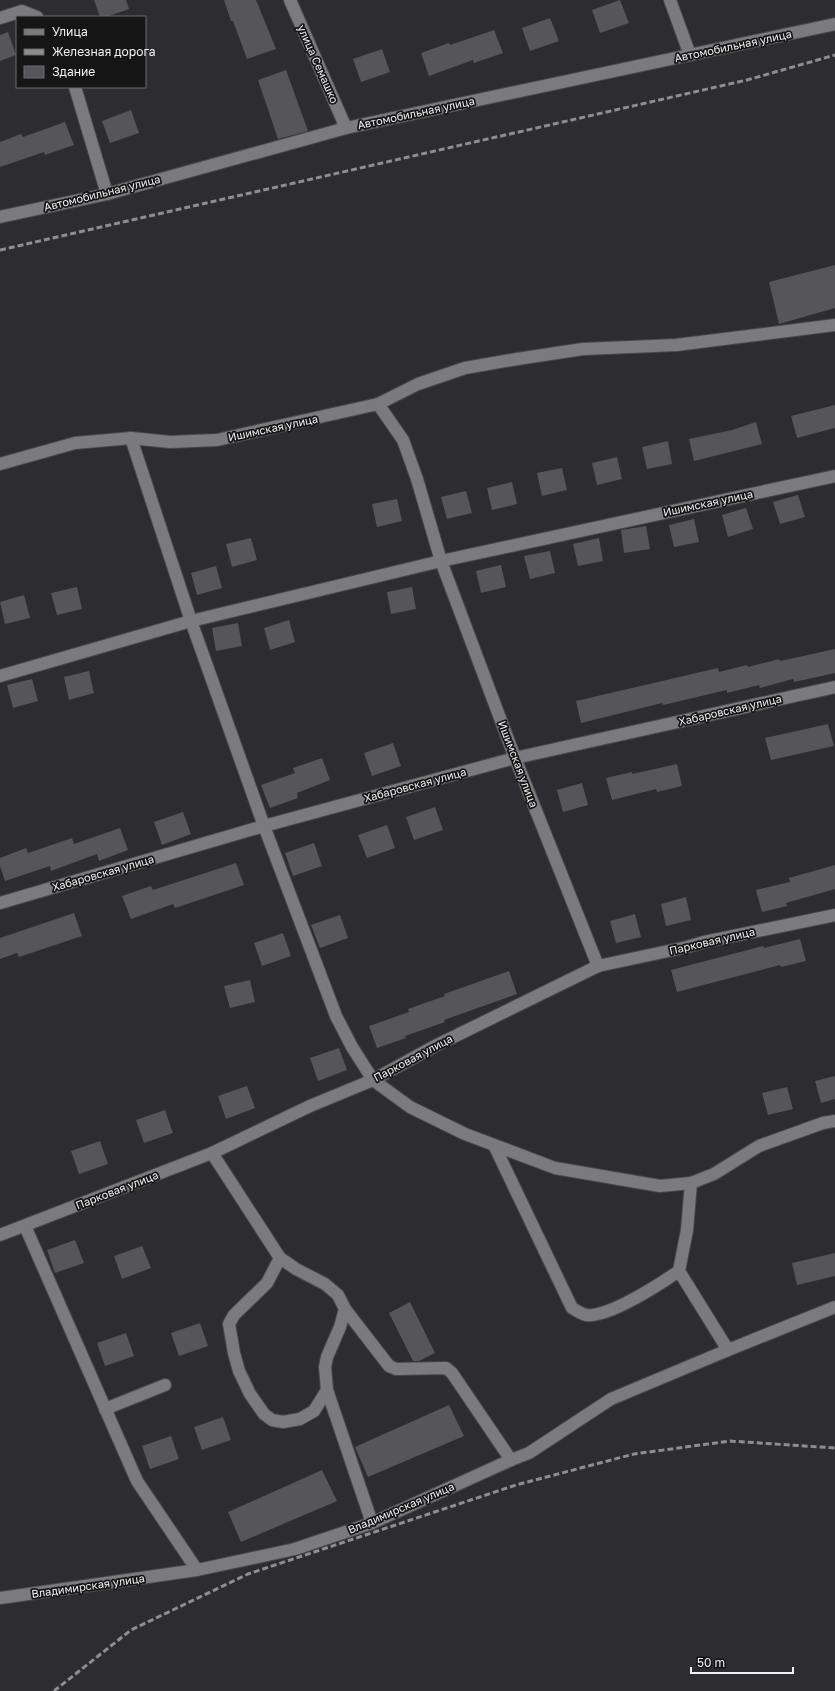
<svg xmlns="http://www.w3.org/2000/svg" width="835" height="1691" font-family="'Golos Text',sans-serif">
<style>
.building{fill:#565559}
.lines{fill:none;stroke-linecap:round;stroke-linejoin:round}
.minor-casing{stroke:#4a494c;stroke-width:14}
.minor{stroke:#7b7a7e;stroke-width:12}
.rail{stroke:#8e8d90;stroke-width:3;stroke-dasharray:6 3;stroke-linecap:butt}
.labels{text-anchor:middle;stroke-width:3.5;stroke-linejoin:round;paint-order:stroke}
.street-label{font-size:11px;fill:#f0f0f2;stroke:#151516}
</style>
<rect width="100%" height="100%" fill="#2d2c30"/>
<g class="building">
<path d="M 94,0 L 126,0 L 129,9 L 106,17 L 100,17 Z"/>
<path d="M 224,0 L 256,0 L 276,49 L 247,59 L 233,21 L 231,21 Z"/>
<path d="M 620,0 L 629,23 L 600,33 L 592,10 Z"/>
<path d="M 550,18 L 559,41 L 530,51 L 522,28 Z"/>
<path d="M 494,30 L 503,53 L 474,63 L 473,60 L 429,76 L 421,53 L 449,43 L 450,45 Z"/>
<path d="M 8,32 L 16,55 L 0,61 L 0,35 Z"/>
<path d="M 382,49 L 390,72 L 361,82 L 353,59 Z"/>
<path d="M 286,70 L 308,131 L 278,139 L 258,80 Z"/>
<path d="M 131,110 L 139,133 L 110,143 L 102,121 Z"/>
<path d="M 65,122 L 74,145 L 45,155 L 44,152 L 0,167 L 0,142 L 21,134 L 23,137 Z"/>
<path d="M 835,265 L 835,308 L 779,324 L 769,282 Z"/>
<path d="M 835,405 L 835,428 L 797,438 L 791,416 Z"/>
<path d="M 756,422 L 762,444 L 694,461 L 689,439 L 732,430 Z"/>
<path d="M 668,441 L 672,464 L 647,469 L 642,447 Z"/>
<path d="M 617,457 L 622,479 L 597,485 L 592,463 Z"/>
<path d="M 562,468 L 567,490 L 542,496 L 537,473 Z"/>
<path d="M 512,482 L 517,504 L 492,510 L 487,488 Z"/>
<path d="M 466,491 L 472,513 L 447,519 L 441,497 Z"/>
<path d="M 798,495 L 805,517 L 780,524 L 773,502 Z"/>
<path d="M 397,499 L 402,521 L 377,527 L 372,504 Z"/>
<path d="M 746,508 L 753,529 L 728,537 L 722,515 Z"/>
<path d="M 694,519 L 699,542 L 674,547 L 669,525 Z"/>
<path d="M 646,526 L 650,549 L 624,553 L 621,530 Z"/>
<path d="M 251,538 L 257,560 L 232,567 L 226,544 Z"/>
<path d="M 599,538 L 603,561 L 578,566 L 573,544 Z"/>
<path d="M 550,551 L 555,573 L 530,579 L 524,556 Z"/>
<path d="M 501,565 L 506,587 L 481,593 L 476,571 Z"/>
<path d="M 216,566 L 222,588 L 197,595 L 191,573 Z"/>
<path d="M 77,587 L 82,609 L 57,615 L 51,593 Z"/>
<path d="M 412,587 L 416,609 L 391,614 L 387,592 Z"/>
<path d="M 24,595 L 30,618 L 5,624 L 0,602 Z"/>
<path d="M 289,620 L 295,642 L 270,650 L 264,628 Z"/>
<path d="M 238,623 L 242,646 L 216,651 L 212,628 Z"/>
<path d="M 835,649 L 835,673 L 794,682 L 793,679 L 760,688 L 759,685 L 727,693 L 727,690 L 663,705 L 662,703 L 581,723 L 576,701 L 718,668 L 719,672 L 747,665 L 748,667 L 779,659 L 780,661 Z"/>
<path d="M 89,671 L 94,693 L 69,700 L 64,677 Z"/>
<path d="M 32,679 L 38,701 L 13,708 L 7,685 Z"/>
<path d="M 828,724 L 834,746 L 771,760 L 765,738 Z"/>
<path d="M 393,743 L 401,766 L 372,776 L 364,753 Z"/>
<path d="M 322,758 L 330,780 L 297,793 L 298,798 L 270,808 L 261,785 L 295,773 L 293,768 Z"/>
<path d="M 677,764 L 682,786 L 657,792 L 656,789 L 612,800 L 606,778 L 632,772 L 632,774 Z"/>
<path d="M 582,783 L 588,805 L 563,812 L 557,790 Z"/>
<path d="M 435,807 L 443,830 L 414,840 L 406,817 Z"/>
<path d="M 183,812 L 191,834 L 162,845 L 154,822 Z"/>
<path d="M 387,825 L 395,848 L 367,858 L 358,835 Z"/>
<path d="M 120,828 L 128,850 L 99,861 L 97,854 L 51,871 L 50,866 L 5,881 L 0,866 L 0,858 L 26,848 L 28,853 L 72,838 L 74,844 Z"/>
<path d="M 314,843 L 322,866 L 293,876 L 285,853 Z"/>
<path d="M 236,863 L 244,885 L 175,908 L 173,904 L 131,919 L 122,896 L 151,886 L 153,890 Z"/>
<path d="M 835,865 L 835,889 L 786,903 L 787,906 L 762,912 L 756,890 L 790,882 L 789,878 Z"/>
<path d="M 686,897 L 691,920 L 666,926 L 661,904 Z"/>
<path d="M 74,913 L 82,936 L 19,957 L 17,953 L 0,959 L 0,938 Z"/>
<path d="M 635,914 L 641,937 L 616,943 L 610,921 Z"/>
<path d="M 340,915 L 348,938 L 320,948 L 311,925 Z"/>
<path d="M 283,933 L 291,956 L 262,966 L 254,943 Z"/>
<path d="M 800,939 L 806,961 L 781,967 L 780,965 L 677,992 L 671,970 L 763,946 L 764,948 Z"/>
<path d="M 509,971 L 517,994 L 444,1020 L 445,1022 L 405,1036 L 406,1038 L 377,1048 L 369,1026 L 409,1012 L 408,1009 L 445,996 L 444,994 Z"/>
<path d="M 250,980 L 255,1002 L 230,1008 L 224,986 Z"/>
<path d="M 339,1048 L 347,1070 L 318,1081 L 310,1058 Z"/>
<path d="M 835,1076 L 835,1099 L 821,1103 L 815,1081 Z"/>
<path d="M 247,1086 L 255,1108 L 226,1119 L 218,1096 Z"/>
<path d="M 787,1087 L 793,1109 L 768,1115 L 762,1093 Z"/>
<path d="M 165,1110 L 173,1133 L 144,1143 L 136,1120 Z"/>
<path d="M 100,1141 L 108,1164 L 79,1174 L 71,1151 Z"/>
<path d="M 75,1240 L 84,1263 L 55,1273 L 47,1250 Z"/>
<path d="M 142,1246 L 151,1268 L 122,1279 L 114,1256 Z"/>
<path d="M 835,1253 L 835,1276 L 797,1285 L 792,1263 Z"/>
<path d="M 410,1302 L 435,1353 L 419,1361 L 413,1361 L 389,1313 Z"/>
<path d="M 200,1323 L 208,1346 L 179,1356 L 171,1333 Z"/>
<path d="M 126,1333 L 134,1356 L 105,1366 L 97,1343 Z"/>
<path d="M 449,1405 L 464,1436 L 368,1477 L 355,1447 Z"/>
<path d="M 223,1417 L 231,1440 L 202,1450 L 194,1427 Z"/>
<path d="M 171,1436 L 179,1459 L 150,1469 L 142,1446 Z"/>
<path d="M 322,1470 L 337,1501 L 241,1542 L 228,1512 Z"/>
</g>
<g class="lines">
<defs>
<g id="minor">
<path d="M 290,0 L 346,128"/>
<path d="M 670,0 L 690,55"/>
<path d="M 0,18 L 22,11 L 37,17"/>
<path d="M 75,87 L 107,194"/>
<path d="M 0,217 L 107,194 L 346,128 L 835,24"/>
<path d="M 378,404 L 418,384 L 465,368 L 517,359 L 583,349 L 676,345 L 835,325"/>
<path d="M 131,438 L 191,621 L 264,826 L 336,1016 L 352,1047 L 373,1080 L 410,1107 L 465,1134 L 555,1168 L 660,1186 L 691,1183 L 714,1174 L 759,1146 L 823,1123 L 835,1121"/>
<path d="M 0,464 L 75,443 L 131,438 L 170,442 L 217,440 L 378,404 L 403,440 L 417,479 L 441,561 L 515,758 L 598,966"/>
<path d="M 0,676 L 191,621 L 441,561 L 835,476"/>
<path d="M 0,903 L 264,826 L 515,758 L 835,687"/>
<path d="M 494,1145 L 572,1308 C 576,1310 581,1314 586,1315 C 608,1318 660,1284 679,1271"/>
<path d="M 212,1153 L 280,1258 L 296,1269 L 325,1284 L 338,1295 L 345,1309 L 340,1327 L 327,1357 L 325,1367 L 327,1390 L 314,1411 L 300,1419 L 283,1422 L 272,1420 L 264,1414 L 250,1394 L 239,1371 L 234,1353 L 229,1324 L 234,1315 L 267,1283 L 280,1258"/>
<path d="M 691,1183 L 687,1230 L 679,1271 L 728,1350 L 835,1307"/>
<path d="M 25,1226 L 137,1481 L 197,1570"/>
<path d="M 0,1235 L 212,1153 L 310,1106 L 373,1080 L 435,1046 L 598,966 L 687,947 L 704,942 L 835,915"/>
<path d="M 345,1309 L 389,1366 L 396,1369 L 446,1368 L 452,1373 L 511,1460"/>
<path d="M 327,1390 L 372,1523"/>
<path d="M 105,1409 L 165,1385"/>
<path d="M 0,1598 L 197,1570 L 295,1549 L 372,1523 L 511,1460 L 529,1453 L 611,1399 L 728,1350"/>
</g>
</defs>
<use href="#minor" class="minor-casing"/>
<use href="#minor" class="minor"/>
<g class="rail">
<path d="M 0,250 L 747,80 L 835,55"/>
<path d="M 54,1691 L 131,1630 L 248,1574 L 516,1485 L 634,1454 L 730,1441 L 835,1448"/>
</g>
</g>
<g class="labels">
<g class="street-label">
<text transform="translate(733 46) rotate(-12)" y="4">Автомобильная улица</text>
<text transform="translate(318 64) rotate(66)" y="4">улица Семашко</text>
<text transform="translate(416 113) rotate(-12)" y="4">Автомобильная улица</text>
<text transform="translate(102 193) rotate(-14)" y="4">Автомобильная улица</text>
<text transform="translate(273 428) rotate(-12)" y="4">Ишимская улица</text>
<text transform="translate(708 503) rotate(-12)" y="4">Ишимская улица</text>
<text transform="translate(730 710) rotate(-13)" y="4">Хабаровская улица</text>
<text transform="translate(518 764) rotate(69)" y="4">Ишимская улица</text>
<text transform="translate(415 785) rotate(-15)" y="4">Хабаровская улица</text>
<text transform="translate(103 873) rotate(-16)" y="4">Хабаровская улица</text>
<text transform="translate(712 941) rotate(-13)" y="4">Парковая улица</text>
<text transform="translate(413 1058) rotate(-28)" y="4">Парковая улица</text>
<text transform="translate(117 1190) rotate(-21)" y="4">Парковая улица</text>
<text transform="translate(401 1508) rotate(-23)" y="4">Владимирская улица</text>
<text transform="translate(88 1586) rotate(-8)" y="4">Владимирская улица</text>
</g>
</g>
<rect x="16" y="16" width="130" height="72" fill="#151516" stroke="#6d6d6e"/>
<rect x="24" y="29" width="20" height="6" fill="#7b7a7e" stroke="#6d6d6e"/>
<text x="52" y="36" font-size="12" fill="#f0f0f2">Улица</text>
<rect x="24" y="49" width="20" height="6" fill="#8e8d90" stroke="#6d6d6e"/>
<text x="52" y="56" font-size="12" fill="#f0f0f2">Железная дорога</text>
<rect x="24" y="66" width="20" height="12" fill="#565559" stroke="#6d6d6e"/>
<text x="52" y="76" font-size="12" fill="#f0f0f2">Здание</text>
<path d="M691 1667v6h102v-6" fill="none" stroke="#f0f0f2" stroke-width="2"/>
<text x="697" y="1667" font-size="12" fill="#f0f0f2" stroke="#151516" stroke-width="3" paint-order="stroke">50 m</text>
</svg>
